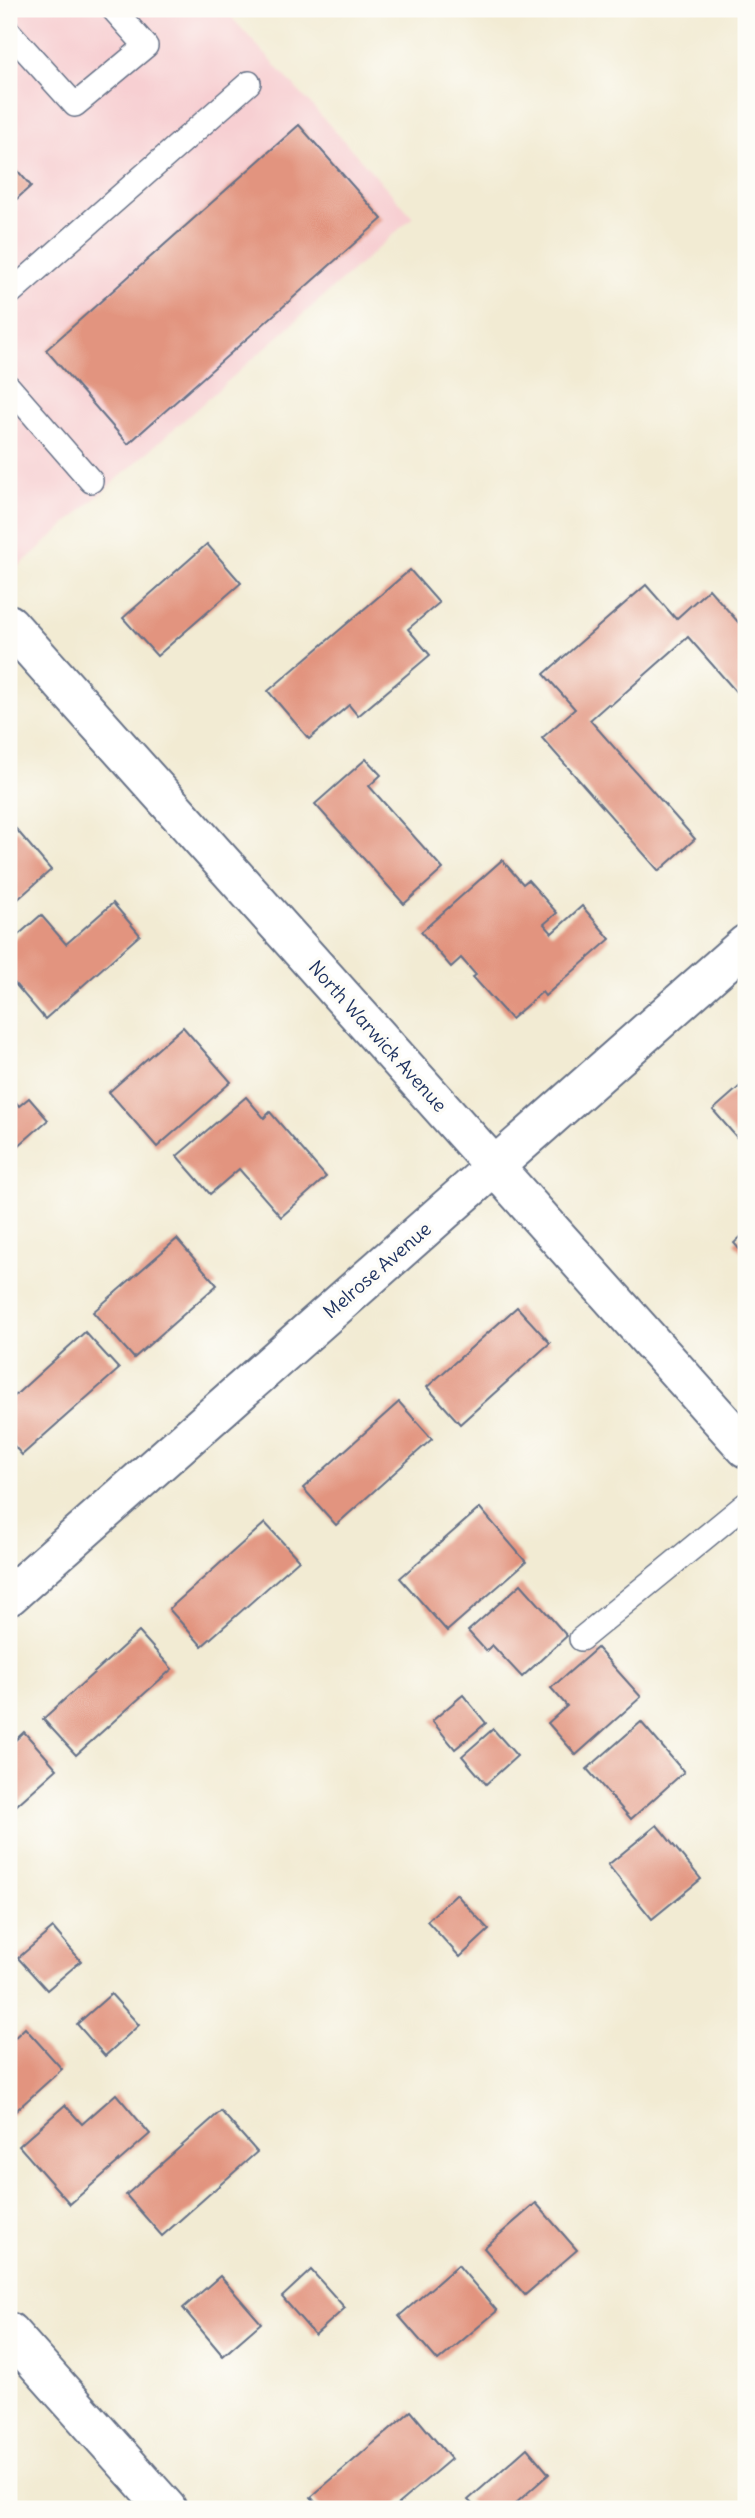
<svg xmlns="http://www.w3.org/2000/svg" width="755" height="2518" font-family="Delius,sans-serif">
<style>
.built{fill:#f7cfd2}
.building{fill:#e2947f}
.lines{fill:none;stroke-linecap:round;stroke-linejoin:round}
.lane-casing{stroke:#667187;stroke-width:26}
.street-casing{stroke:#667187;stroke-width:42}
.lane{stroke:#fff;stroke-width:23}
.street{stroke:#fff;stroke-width:38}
.labels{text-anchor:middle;stroke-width:7;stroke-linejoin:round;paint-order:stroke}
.street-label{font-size:19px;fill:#1b2f5e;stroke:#fdfcf7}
</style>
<rect width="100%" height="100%" fill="#fdfcf7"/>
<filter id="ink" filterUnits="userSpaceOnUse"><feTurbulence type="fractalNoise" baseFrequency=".0143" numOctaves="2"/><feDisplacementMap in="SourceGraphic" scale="14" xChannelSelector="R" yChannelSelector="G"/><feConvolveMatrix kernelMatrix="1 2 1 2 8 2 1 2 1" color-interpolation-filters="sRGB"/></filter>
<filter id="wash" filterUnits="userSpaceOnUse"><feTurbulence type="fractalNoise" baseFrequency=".00686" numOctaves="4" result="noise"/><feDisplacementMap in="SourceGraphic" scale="28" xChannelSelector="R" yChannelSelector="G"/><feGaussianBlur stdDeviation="1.57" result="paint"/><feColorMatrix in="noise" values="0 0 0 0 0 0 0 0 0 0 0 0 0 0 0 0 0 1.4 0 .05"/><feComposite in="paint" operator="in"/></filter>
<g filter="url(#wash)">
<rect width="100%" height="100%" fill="#f2ebd3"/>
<path class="built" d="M 9,9 L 224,9 L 413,217 L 9,575 Z"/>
<g id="blocks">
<g class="building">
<path d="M 299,125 L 382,219 L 128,444 L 46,350 Z"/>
<path d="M 9,161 L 31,186 L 9,206 Z"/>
<path d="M 207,544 L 241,583 L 157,656 L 123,618 Z"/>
<path d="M 410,570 L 439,603 L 408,629 L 430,655 L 358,716 L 349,705 L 309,739 L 268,691 Z"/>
<path d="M 646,585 L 676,619 L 709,589 L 746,631 L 746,703 L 688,637 L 610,706 L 608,704 L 590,720 L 695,839 L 659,871 L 542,738 L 575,709 L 544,674 Z"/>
<path d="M 366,759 L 381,775 L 369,786 L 443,869 L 404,904 L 315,804 Z"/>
<path d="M 16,829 L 51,870 L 9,907 L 9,835 Z"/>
<path d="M 502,860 L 523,884 L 528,880 L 557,913 L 544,924 L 552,933 L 582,906 L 610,939 L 545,996 L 542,992 L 511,1019 L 473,977 L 476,975 L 461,958 L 451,967 L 421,932 Z"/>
<path d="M 113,903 L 140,935 L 45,1019 L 9,977 L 9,943 L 41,915 L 66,944 Z"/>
<path d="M 183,1027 L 231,1082 L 157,1147 L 109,1092 Z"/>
<path d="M 746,1081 L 746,1148 L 713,1110 Z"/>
<path d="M 9,1094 L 19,1106 L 29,1098 L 48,1120 L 9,1154 Z"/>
<path d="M 246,1097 L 264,1118 L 270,1112 L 326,1177 L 281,1217 L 239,1169 L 210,1194 L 177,1156 Z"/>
<path d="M 746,1232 L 746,1257 L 734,1243 Z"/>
<path d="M 177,1239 L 217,1285 L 134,1358 L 93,1312 Z"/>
<path d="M 517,1307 L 550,1343 L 460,1424 L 427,1387 Z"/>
<path d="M 85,1332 L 119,1369 L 22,1455 L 9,1440 L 9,1401 Z"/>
<path d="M 399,1402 L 432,1439 L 336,1525 L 303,1488 Z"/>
<path d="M 480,1508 L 526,1562 L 447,1631 L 400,1578 Z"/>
<path d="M 265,1523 L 299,1560 L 202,1646 L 169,1609 Z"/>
<path d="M 521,1584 L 567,1636 L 522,1677 L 492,1645 L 486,1651 L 468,1631 Z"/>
<path d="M 139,1632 L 172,1669 L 76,1755 L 43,1719 Z"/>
<path d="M 597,1648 L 641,1697 L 576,1755 L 548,1723 L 567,1706 L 551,1688 Z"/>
<path d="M 463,1695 L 486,1723 L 455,1749 L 432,1721 Z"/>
<path d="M 641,1722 L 684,1772 L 631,1819 L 587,1769 Z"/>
<path d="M 493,1729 L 517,1756 L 486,1784 L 462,1756 Z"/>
<path d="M 24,1732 L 57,1769 L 9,1812 L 9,1746 Z"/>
<path d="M 657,1825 L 701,1879 L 652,1919 L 608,1865 Z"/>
<path d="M 456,1894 L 489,1930 L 460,1957 L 427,1921 Z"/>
<path d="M 53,1928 L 81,1961 L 47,1990 L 18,1958 Z"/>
<path d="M 111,1994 L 139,2025 L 105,2056 L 77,2024 Z"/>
<path d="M 25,2028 L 62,2069 L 9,2117 L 9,2043 Z"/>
<path d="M 116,2094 L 150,2134 L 70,2204 L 19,2146 L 65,2105 L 82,2124 Z"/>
<path d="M 221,2111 L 257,2152 L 162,2236 L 126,2195 Z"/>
<path d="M 536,2203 L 577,2250 L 525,2295 L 484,2248 Z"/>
<path d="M 458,2265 L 497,2311 L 438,2361 L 399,2316 Z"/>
<path d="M 311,2270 L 345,2308 L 315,2335 L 282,2297 Z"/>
<path d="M 220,2276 L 261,2323 L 223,2356 L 183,2308 Z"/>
<path d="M 411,2411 L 451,2459 L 392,2509 L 321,2509 L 311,2497 Z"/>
<path d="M 527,2448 L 549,2474 L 515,2504 L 520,2509 L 477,2509 L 468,2500 Z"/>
</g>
</g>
</g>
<g filter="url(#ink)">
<use href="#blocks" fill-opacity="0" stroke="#667187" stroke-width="2"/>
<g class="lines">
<defs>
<g id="lane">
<path d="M 9,32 L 75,105 L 146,46 L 113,9"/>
<path d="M 9,294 L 249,83"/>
<path d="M 9,387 L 91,481"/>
<path d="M 581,1639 L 746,1504"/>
</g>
<g id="street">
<path d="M 9,624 L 746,1448"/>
<path d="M 9,1596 L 746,944"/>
<path d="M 9,2332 L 167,2509"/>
</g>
</defs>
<use href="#lane" class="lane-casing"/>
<use href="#street" class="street-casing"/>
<use href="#lane" class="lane"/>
<use href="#street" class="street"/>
</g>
</g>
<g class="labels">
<g class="street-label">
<text transform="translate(378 1036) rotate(48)" y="7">North Warwick Avenue</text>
<text transform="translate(377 1270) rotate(-41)" y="7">Melrose Avenue</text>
</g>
</g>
<rect width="755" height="2518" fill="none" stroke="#fdfcf7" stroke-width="35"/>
</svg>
